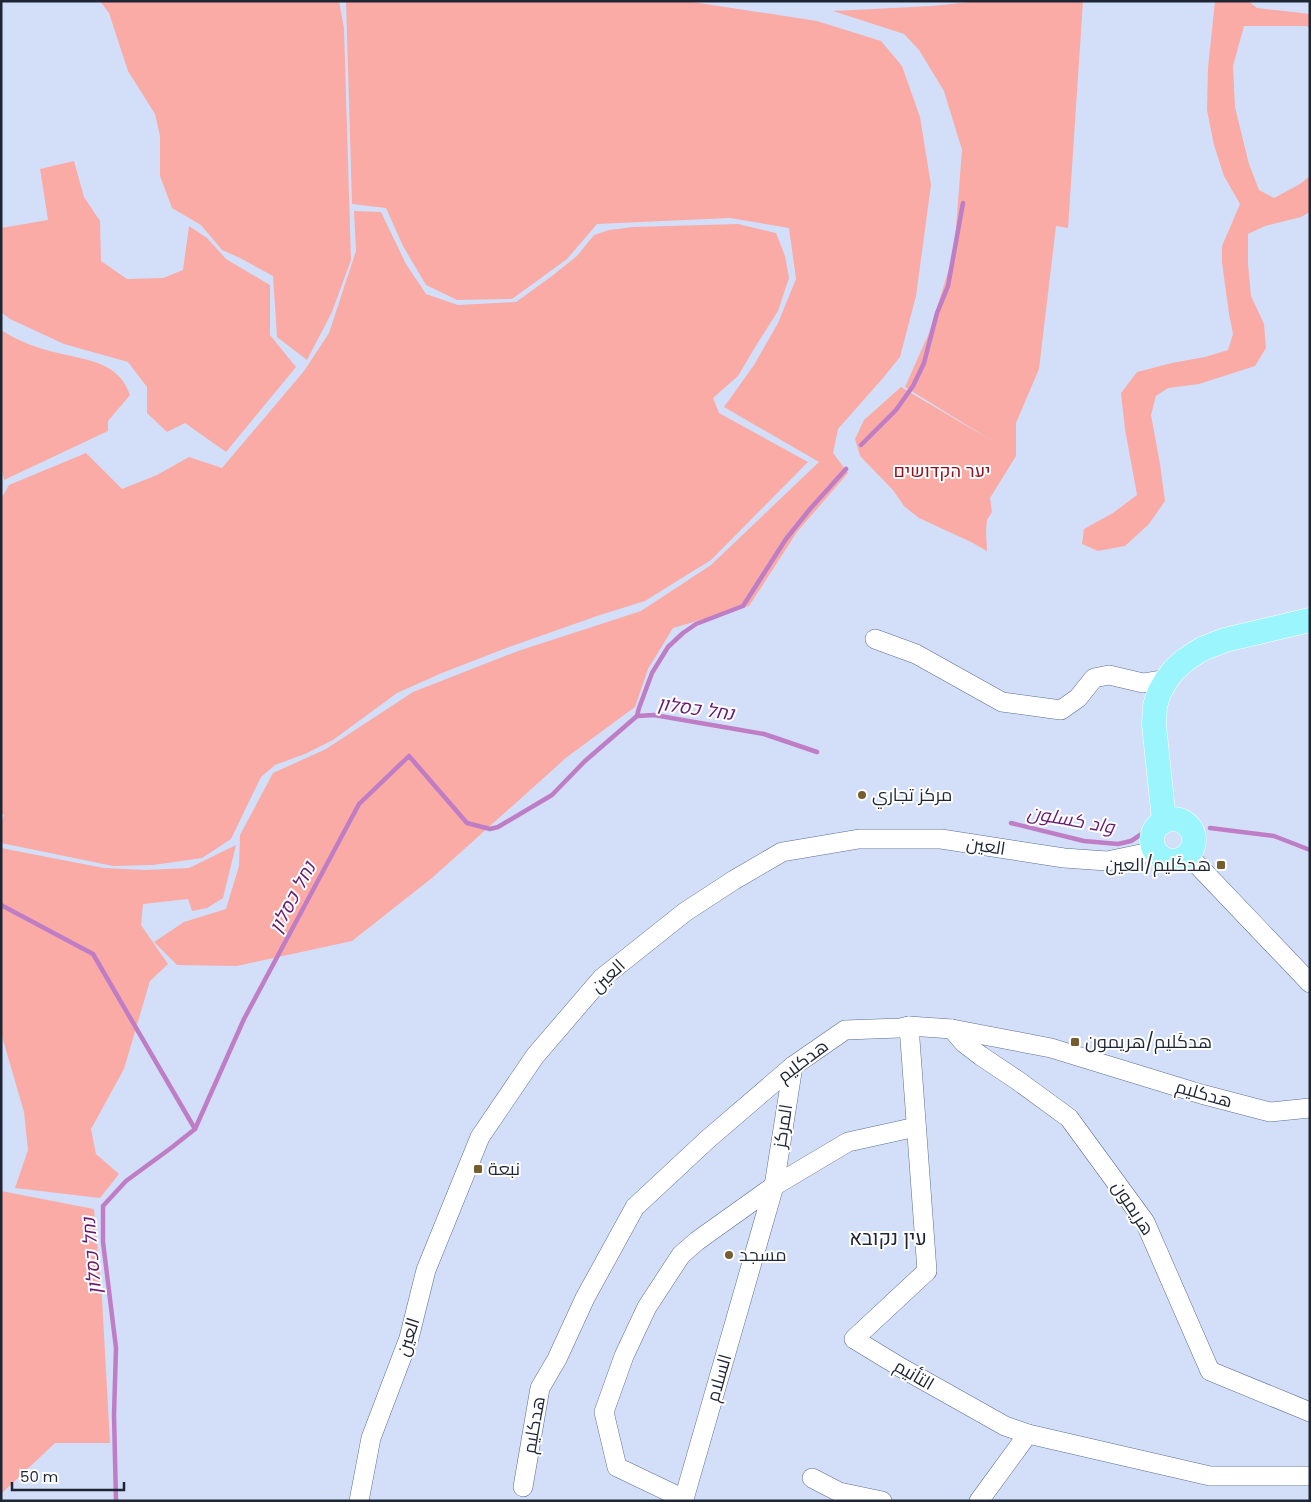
<svg xmlns="http://www.w3.org/2000/svg" width="1311" height="1502" font-family="Poppins,Cairo,Heebo,sans-serif">
<style>
.green{fill:#faaba5}
.lines{fill:none;stroke-linecap:round;stroke-linejoin:round}
.stream{stroke:#bf7dc6;stroke-width:4.5}
.minor-casing{stroke:#5c6e92;stroke-width:20}
.major-casing{stroke:#fff;stroke-width:25}
.minor{stroke:#fff;stroke-width:19}
.major{stroke:#9bf5fd;stroke-width:24}
.poi-dot{fill:#755e2e;stroke:#fff;stroke-width:2}
.labels{text-anchor:middle;stroke-width:4;stroke-linejoin:round;paint-order:stroke}
.park-label{font-size:18px;fill:#8e121e;stroke:#fff}
.poi-label{font-size:18px;fill:#1e2635;stroke:#fff;text-anchor:start}
.street-label{font-size:18px;fill:#1e2635;stroke:#fff}
.water-label{font-size:19px;font-style:italic;fill:#6a1973;stroke:#fff}
.quarter-label{font-size:20px;fill:#1e2635;stroke:#fff}
</style>
<rect width="100%" height="100%" fill="#d3dff8"/>
<g class="green">
<path d="M 100,1 L 339,1 L 344,28 L 351,260 L 332,312 L 307,360 L 277,337 L 273,276 L 240,258 L 222,250 L 201,225 L 172,208 L 160,176 L 160,136 L 155,114 L 128,71 L 109,13 Z"/>
<path d="M 346,1 L 686,1 L 817,21 L 881,41 L 902,66 L 920,117 L 931,185 L 916,296 L 900,357 L 883,378 L 838,429 L 833,453 L 848,473 L 797,532 L 749,606 L 673,628 L 648,669 L 635,707 L 567,757 L 432,878 L 352,941 L 237,966 L 177,965 L 154,942 L 184,922 L 226,909 L 239,866 L 240,835 L 273,773 L 326,749 L 413,692 L 518,651 L 641,611 L 711,565 L 819,462 L 724,407 L 754,365 L 778,323 L 796,279 L 789,228 L 730,218 L 597,224 L 567,259 L 512,299 L 457,300 L 426,285 L 403,246 L 386,208 L 352,204 Z"/>
<path d="M 979,1 L 1083,1 L 1068,228 L 1056,226 L 1039,369 L 1016,423 L 1016,456 L 990,498 L 992,512 L 987,520 L 986,531 L 987,551 L 971,542 L 919,518 L 904,506 L 893,490 L 860,456 L 855,439 L 864,420 L 901,387 L 994,442 L 905,387 L 929,333 L 954,253 L 962,150 L 944,91 L 919,50 L 904,34 L 833,11 L 932,6 Z"/>
<path d="M 1215,1 L 1248,1 L 1257,8 L 1310,14 L 1310,28 L 1306,26 L 1244,26 L 1233,66 L 1235,107 L 1249,164 L 1259,190 L 1274,198 L 1300,184 L 1310,176 L 1310,212 L 1301,217 L 1265,226 L 1248,234 L 1248,264 L 1251,296 L 1264,324 L 1266,348 L 1255,366 L 1199,384 L 1168,388 L 1156,396 L 1151,415 L 1160,464 L 1165,501 L 1149,524 L 1125,546 L 1098,551 L 1082,544 L 1084,529 L 1113,513 L 1137,495 L 1125,429 L 1121,393 L 1137,372 L 1172,363 L 1205,357 L 1228,350 L 1233,334 L 1229,314 L 1222,262 L 1222,246 L 1240,204 L 1224,176 L 1214,145 L 1207,110 L 1208,68 Z"/>
<path d="M 74,161 L 84,197 L 100,221 L 101,261 L 127,279 L 163,278 L 183,270 L 189,226 L 207,238 L 226,259 L 270,285 L 270,335 L 296,367 L 226,452 L 185,423 L 167,432 L 147,413 L 147,387 L 128,362 L 64,344 L 10,319 L 1,312 L 1,228 L 48,220 L 40,169 Z"/>
<path d="M 354,211 L 381,212 L 406,264 L 426,294 L 458,305 L 516,302 L 552,276 L 577,256 L 594,235 L 609,230 L 633,227 L 738,224 L 776,233 L 785,256 L 789,278 L 778,311 L 757,344 L 738,376 L 713,398 L 719,413 L 808,462 L 711,560 L 645,601 L 600,615 L 509,647 L 442,673 L 397,693 L 333,740 L 305,754 L 275,765 L 261,777 L 231,839 L 202,858 L 153,865 L 113,866 L 1,843 L 1,824 L 4,815 L 1,813 L 1,499 L 9,485 L 86,453 L 122,489 L 157,475 L 189,457 L 222,468 L 304,371 L 329,333 L 356,251 Z"/>
<path d="M 1,330 C 18,341 39,349 58,353 C 87,360 119,362 130,395 L 108,421 L 108,431 L 4,480 L 1,465 Z"/>
<path d="M 236,845 L 223,898 L 207,908 L 192,911 L 188,899 L 143,904 L 141,925 L 168,964 L 150,981 L 124,1069 L 91,1129 L 96,1154 L 119,1174 L 100,1198 L 15,1188 L 28,1150 L 24,1112 L 1,1033 L 1,848 L 104,868 L 145,870 L 189,868 Z"/>
<path d="M 1,1191 L 94,1209 L 102,1298 L 110,1443 L 55,1443 L 1,1494 Z"/>
</g>
<g class="lines">
<g class="stream">
<path d="M 861,445 L 896,410 L 913,386 L 924,363 L 937,313 L 948,286 L 963,203"/>
<path d="M 637,716 L 639,708 L 652,673 L 668,647 L 683,633 L 696,624 L 743,606 L 786,539 L 810,509 L 846,469"/>
<path d="M 1011,823 L 1084,841 L 1118,844 L 1131,841 L 1151,828"/>
<path d="M 1210,828 L 1274,836 L 1310,850"/>
<path d="M 1,905 L 93,954 L 195,1129"/>
<path d="M 116,1501 L 114,1415 L 116,1348 L 103,1242 L 103,1206 L 126,1181 L 171,1148 L 195,1129 L 244,1019 L 359,804 L 409,756 L 467,823 L 490,829 L 498,827 L 552,795 L 585,761 L 637,716 L 654,715 L 764,734 L 817,752"/>
</g>
<defs>
<g id="minor">
<path d="M 875,639 L 916,654 L 1002,702 L 1061,710 L 1078,698 L 1094,678 L 1109,675 L 1143,683 L 1167,679"/>
<path d="M 1188,855 L 1310,983"/>
<path d="M 909,1026 L 927,1271 L 854,1339 L 900,1367 L 1005,1426 L 1028,1434 L 1210,1476 L 1310,1476"/>
<path d="M 952,1029 L 964,1043 L 981,1056 L 1017,1080 L 1069,1118 L 1145,1222 L 1210,1371 L 1310,1412"/>
<path d="M 793,1066 L 774,1186 L 684,1499 L 617,1467 L 604,1412 L 624,1356 L 639,1324 L 647,1307 L 681,1255 L 697,1241 L 774,1186 L 848,1142 L 916,1127"/>
<path d="M 812,1478 L 839,1492 L 882,1501"/>
<path d="M 523,1487 L 540,1388 L 557,1359 L 585,1298 L 635,1207 L 708,1139 L 793,1066 L 845,1030 L 900,1028 L 909,1026 L 952,1029 L 1051,1048 L 1201,1094 L 1270,1112 L 1310,1108"/>
<path d="M 359,1501 L 371,1438 L 409,1338 L 426,1270 L 480,1137 L 535,1056 L 602,978 L 685,912 L 734,880 L 782,852 L 859,839 L 941,839 L 1064,858 L 1107,861 L 1155,851"/>
<path d="M 979,1501 L 1028,1434"/>
</g>
<g id="major">
<circle cx="1173" cy="840" r="21"/>
<path d="M 1164,820 L 1154,725 L 1155,706 L 1159,693 L 1167,679 L 1174,670 L 1185,660 L 1202,649 L 1225,640 L 1310,620"/>
</g>
</defs>
<use href="#minor" class="minor-casing"/>
<use href="#major" class="major-casing"/>
<use href="#minor" class="minor"/>
<use href="#major" class="major"/>
</g>
<g class="poi-dot">
<circle cx="862" cy="795" r="5"/>
<rect x="1216" y="860" width="10" height="10" rx="2.5"/>
<rect x="1070" y="1037" width="10" height="10" rx="2.5"/>
<rect x="473" y="1164" width="10" height="10" rx="2.5"/>
<circle cx="729" cy="1255" r="5"/>
</g>
<g class="labels">
<g class="park-label">
<text x="942" y="477">יער הקדושים</text>
</g>
<g class="poi-label">
<text x="872" y="801">مركز تجاري</text>
<text x="1211" y="871" text-anchor="end">هدكَليم/العين</text>
<text x="1085" y="1048">هدكَليم/هريمون</text>
<text x="488" y="1175">نبعة</text>
<text x="739" y="1261">مسجد</text>
</g>
<g class="street-label">
<text transform="translate(986 846) rotate(9)" y="6">العين</text>
<text transform="translate(608 976) rotate(-43)" y="6">العين</text>
<text transform="translate(803 1061) rotate(-37)" y="6">هدكليم</text>
<text transform="translate(1204 1094) rotate(16)" y="6">هدكليم</text>
<text transform="translate(783 1126) rotate(-81)" y="6">المركز</text>
<text transform="translate(1133 1208) rotate(57)" y="6">هريمون</text>
<text transform="translate(408 1337) rotate(-72)" y="6">العين</text>
<text transform="translate(914 1375) rotate(30)" y="6">التأنيم</text>
<text transform="translate(719 1378) rotate(-74)" y="6">السلام</text>
<text transform="translate(534 1425) rotate(-80)" y="6">هدكليم</text>
</g>
<g class="water-label">
<text transform="translate(696 708) rotate(8)" y="7">נחל כסלון</text>
<text transform="translate(1071 819) rotate(10)" y="7">واد كسلون</text>
<text transform="translate(292 897) rotate(-62)" y="7">נחל כסלון</text>
<text transform="translate(91 1256) rotate(-95)" y="7">נחל כסלון</text>
</g>
<g class="quarter-label">
<text x="888" y="1245">עין נקובא</text>
</g>
</g>
<rect width="1311" height="1502" fill="none" stroke="#1e2635" stroke-width="5"/>
<path d="M12 1482v8h112v-8" fill="none" stroke="#1e2635" stroke-width="2.5"/>
<text x="20" y="1482" font-size="15" fill="#1e2635" stroke="#ffffff" stroke-width="4" paint-order="stroke">50 m</text>
</svg>
